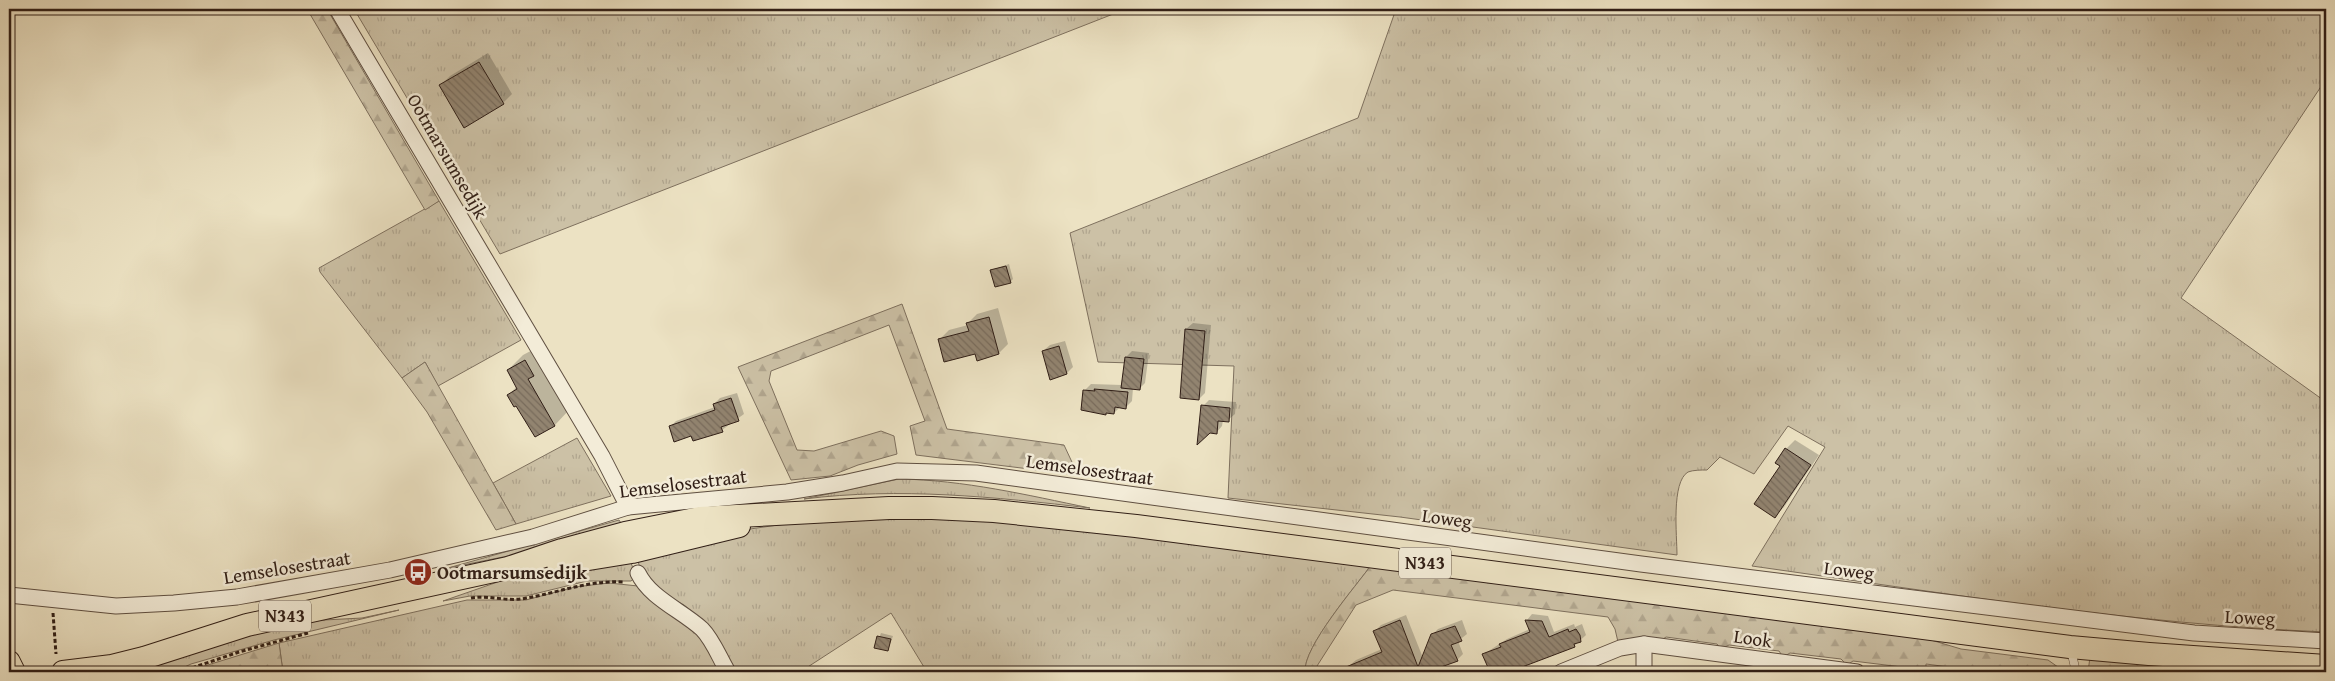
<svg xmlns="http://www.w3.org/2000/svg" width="2335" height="681" font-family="'Gentium Book Plus',serif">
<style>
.grass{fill:url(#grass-tufts);stroke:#7e705e}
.forest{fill:url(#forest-firs);stroke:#7e705e}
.shadow{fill:#0003}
.building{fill:url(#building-back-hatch);stroke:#301e16}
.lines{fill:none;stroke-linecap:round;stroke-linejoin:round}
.service-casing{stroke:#5f4f41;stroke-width:9}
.minor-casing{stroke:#5f4f41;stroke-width:17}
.primary-casing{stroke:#301e16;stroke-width:24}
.path{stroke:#301e16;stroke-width:3;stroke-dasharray:4 2.5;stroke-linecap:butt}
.service{stroke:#f3ecd8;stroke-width:8}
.minor{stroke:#f3ecd8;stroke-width:15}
.primary{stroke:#ece2c3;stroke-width:22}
.labels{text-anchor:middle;stroke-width:5;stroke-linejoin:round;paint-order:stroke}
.shield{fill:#f3ecd8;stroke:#6a5c50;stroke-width:1}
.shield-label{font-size:18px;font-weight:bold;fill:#301e16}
.street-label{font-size:19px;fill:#301e16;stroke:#f3ecd8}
.poi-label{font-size:19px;font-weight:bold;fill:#301e16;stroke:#f3ecd8;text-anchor:start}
</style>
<defs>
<pattern id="grass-tufts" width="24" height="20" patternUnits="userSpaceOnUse" patternTransform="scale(1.25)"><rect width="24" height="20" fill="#ccc1a6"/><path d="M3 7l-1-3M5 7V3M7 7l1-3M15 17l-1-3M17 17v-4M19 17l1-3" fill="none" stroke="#b0a58e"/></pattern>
<pattern id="forest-firs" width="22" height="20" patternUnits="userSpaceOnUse" patternTransform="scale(1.25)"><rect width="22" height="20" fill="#ccc1a6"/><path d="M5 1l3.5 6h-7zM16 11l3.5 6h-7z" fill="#b0a58e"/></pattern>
<pattern id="building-back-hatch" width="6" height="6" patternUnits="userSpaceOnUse" patternTransform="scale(1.25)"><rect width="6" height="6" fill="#928470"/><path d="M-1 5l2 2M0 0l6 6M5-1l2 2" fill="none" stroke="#786b5b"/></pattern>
</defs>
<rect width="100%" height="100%" fill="#ece2c3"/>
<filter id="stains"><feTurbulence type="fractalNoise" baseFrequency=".004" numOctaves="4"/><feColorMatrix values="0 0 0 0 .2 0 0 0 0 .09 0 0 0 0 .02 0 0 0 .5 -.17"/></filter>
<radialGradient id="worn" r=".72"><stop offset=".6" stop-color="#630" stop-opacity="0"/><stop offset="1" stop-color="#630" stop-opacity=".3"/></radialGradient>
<g class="grass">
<path d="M 354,9 L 1126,9 L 500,254 Z"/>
<path d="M 1396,9 L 2326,9 L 2326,79 L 2181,298 L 2326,402 L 2326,632 C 2133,624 1943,593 1752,566 L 1825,447 L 1788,426 L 1754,474 L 1720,457 L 1707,470 C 1701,470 1693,470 1688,472 C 1671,482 1677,536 1677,555 L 1400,517 L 1228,498 L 1234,366 L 1098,362 L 1070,233 L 1358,118 Z"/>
<path d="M 439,201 L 521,340 L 438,386 L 425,362 L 402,378 L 320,272 L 319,268 Z"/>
<path d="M 577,438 L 611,496 L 516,524 L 493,483 Z"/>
<path d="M 899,479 C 964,480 1027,495 1090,508 C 995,497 899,487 804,499 Z"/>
<path d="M 904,517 L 973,518 L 1372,564 C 1356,586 1303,647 1305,672 L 927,672 L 891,613 L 800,672 L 734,672 L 701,619 L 684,605 L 668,597 L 642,574 L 636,555 L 750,529 L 785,524 Z"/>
<path d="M 619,520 L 621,523 L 618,534 L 448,568 Z"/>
<path d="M 629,557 L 636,577 L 631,581 L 587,581 L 526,596 L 470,596 L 443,601 L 512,577 Z"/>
<path d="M 609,583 L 638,586 L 644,594 L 656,604 L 695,628 L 722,672 L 283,672 L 279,643 L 467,600 L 526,600 L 575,587 Z"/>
<path d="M 399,610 L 274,640 L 191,664 L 174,672 L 136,672 L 212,646 L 305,621 L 362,618 Z"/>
</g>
<g class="forest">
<path d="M 307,9 L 327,9 L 439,201 L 425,210 Z"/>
<path d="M 902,304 L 947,429 L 1064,445 L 1078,475 L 916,455 L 910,426 L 925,421 L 889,325 L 771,371 L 769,381 L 797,450 L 814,451 L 881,431 L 894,436 L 897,454 L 858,465 L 830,476 L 791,480 L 738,367 Z"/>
<path d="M 425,362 L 516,524 L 496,530 L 427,412 L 402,378 Z"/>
<path d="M 1372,564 L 1911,634 L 1961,649 L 2048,660 L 2065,672 L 1987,672 L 1926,664 L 1926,672 L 1906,672 L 1902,667 L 1853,661 L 1847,665 L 1841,659 L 1790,653 L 1783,657 L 1779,651 L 1729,645 L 1721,649 L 1717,644 L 1666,637 L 1660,641 L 1638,638 L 1618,642 L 1615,629 L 1608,617 L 1393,590 L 1356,605 L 1317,666 L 1319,672 L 1305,672 C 1303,647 1356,586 1372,564 Z"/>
<path d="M 279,643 L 283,672 L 185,672 Z"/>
<path d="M 2090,657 L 2264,672 L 2088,672 Z"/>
</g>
<g class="shadow">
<path d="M 488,53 L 512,94 L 503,103 L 441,85 L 450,76 Z"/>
<path d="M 1009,264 L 1013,279 L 1010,282 L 992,270 Z"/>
<path d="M 998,308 L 1008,344 L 999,353 L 976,352 L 939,340 L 949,330 L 968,325 L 968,323 L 977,314 Z"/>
<path d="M 1193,323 L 1211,325 L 1205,393 L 1199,399 L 1186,329 Z"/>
<path d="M 1065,341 L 1073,367 L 1067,373 L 1043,351 L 1050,345 Z"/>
<path d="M 540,346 L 569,410 L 555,425 L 535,436 L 517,404 L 509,395 L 517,386 L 508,370 L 523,355 Z"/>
<path d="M 1132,351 L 1149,353 L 1145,383 L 1139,389 L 1133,388 L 1132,401 L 1126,407 L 1120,407 L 1114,413 L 1107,412 L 1105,414 L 1084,391 L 1091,384 L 1122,385 L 1126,357 Z"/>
<path d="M 737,393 L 744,414 L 722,430 L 692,435 L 670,427 L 676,421 L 715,407 L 714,404 L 720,398 Z"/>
<path d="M 1209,400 L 1236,402 L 1235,414 L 1228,420 L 1223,420 L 1222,426 L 1216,433 L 1203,406 Z"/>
<path d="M 1795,440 L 1819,455 L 1784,507 L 1775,516 L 1786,449 Z"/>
<path d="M 1532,614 L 1548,616 L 1554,632 L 1574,624 L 1575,627 L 1582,624 L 1586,635 L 1574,646 L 1498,672 L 1491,672 L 1484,654 L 1507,639 L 1530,629 L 1527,620 Z"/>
<path d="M 1406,615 L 1423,658 L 1432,635 L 1438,629 L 1462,620 L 1467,634 L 1458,641 L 1463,654 L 1457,660 L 1426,672 L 1394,672 L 1388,664 L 1367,672 L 1352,672 L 1349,666 L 1356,660 L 1382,649 L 1375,631 L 1381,625 Z"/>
<path d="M 881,633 L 893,636 L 888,650 L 876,647 Z"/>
<path d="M 1693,667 L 1705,668 L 1736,672 L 1680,672 L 1689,671 Z"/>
<path d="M 1956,669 L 1973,671 L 1973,672 L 1952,672 Z"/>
</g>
<g class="building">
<path d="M 479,62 L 504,104 L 464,128 L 439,85 Z"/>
<path d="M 1006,266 L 1011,283 L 995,287 L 990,270 Z"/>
<path d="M 989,317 L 999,354 L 977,361 L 975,354 L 944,362 L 938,339 L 969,331 L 966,323 Z"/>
<path d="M 1185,329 L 1205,331 L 1199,400 L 1180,398 Z"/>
<path d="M 1059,346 L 1067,374 L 1050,380 L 1042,351 Z"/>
<path d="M 1125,357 L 1144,359 L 1140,390 L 1121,388 Z"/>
<path d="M 525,360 L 534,376 L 528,379 L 555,426 L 535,437 L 516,406 L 514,407 L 507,395 L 517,389 L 507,370 Z"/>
<path d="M 1094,389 L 1128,392 L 1126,409 L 1115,407 L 1114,414 L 1106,413 L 1106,415 L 1081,410 L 1083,390 L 1095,391 Z"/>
<path d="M 731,398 L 739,421 L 721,427 L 723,432 L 693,441 L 691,436 L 674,442 L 669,426 L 715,410 L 713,404 Z"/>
<path d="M 1201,405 L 1230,408 L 1229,422 L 1218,421 L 1217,434 L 1210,433 L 1197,445 Z"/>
<path d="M 1785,448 L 1811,465 L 1775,518 L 1754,504 L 1780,466 L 1775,463 Z"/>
<path d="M 1400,620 L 1418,667 L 1431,634 L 1455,626 L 1462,641 L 1451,645 L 1458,661 L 1427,672 L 1334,672 L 1382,652 L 1373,631 Z"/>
<path d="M 1525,620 L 1542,621 L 1549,637 L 1568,629 L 1569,632 L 1576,629 L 1580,635 L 1581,642 L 1574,644 L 1575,647 L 1509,672 L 1490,672 L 1482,654 L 1501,647 L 1499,644 L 1530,632 Z"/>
<path d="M 877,636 L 891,639 L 888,651 L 874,648 Z"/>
</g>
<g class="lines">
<defs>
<path id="service" d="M 2071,650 L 2076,672"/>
<g id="minor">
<path d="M 337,9 L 602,456 L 628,507"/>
<path d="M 638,573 C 650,598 681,610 702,629 C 713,640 720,659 728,672"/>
<path d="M 9,595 L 116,606 L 174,603 L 237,597 L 390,570 L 533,537 L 628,507 L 787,492 L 843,483 L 897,471 L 976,473 L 1641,564 L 2194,633 L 2326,641"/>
<path d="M 1644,644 L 1857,672"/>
<path d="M 1561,672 L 1620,648 L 1644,644 L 1644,672"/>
</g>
<g id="primary">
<path d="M 558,564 L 632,552 L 739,526"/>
<path d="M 9,662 L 14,672"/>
<path d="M 63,672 L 112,666 L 144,658 L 247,625 L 508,568 L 562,550 L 625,533 L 700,518 L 889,508 L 932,508 L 994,511 L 1136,526 L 2070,647 L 2149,654 L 2326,666"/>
</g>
</defs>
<use href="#service" class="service-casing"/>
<use href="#minor" class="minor-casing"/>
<use href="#primary" class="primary-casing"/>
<g class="path">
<path d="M 471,598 C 487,595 505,601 521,599 C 559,593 586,580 625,582"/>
<path d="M 53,613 L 56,654"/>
<path d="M 180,672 L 239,652 L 308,633"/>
</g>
<use href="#service" class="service"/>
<use href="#minor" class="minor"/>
<use href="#primary" class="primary"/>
</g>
<defs>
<symbol id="bus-disc" viewBox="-11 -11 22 22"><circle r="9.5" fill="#8f2418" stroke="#f3ecd8"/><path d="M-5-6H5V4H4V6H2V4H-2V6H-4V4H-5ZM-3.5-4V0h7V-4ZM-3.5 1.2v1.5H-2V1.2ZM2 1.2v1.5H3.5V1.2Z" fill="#fff"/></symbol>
</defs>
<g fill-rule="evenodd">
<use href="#bus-disc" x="402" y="556" width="32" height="32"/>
</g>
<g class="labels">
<g class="shield">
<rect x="1399" y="547.5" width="52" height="31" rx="4"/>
<rect x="259" y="600.5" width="52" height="31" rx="4"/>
</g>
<g class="shield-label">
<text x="1425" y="569">N343</text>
<text x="285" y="622">N343</text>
</g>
<g class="street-label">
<text transform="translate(448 156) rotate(60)" y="7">Ootmarsumsedijk</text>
<text transform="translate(1090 469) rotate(8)" y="7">Lemselosestraat</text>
<text transform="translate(683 483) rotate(-7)" y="7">Lemselosestraat</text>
<text transform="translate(1447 518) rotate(8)" y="7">Loweg</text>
<text transform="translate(287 567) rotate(-9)" y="7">Lemselosestraat</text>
<text transform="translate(1849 570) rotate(7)" y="7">Loweg</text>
<text transform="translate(2250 617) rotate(3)" y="7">Loweg</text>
<text transform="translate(1753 638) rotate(8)" y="7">Look</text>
</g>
<g class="poi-label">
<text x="437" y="579">Ootmarsumsedijk</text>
</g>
</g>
<rect width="2335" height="681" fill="none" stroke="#ece2c3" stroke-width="30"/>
<rect x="10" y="10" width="2315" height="661" fill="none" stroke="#301e16" stroke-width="2.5"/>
<rect x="15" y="15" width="2305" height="651" fill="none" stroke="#301e16"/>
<rect width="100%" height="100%" filter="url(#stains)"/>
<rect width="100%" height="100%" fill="url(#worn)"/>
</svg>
